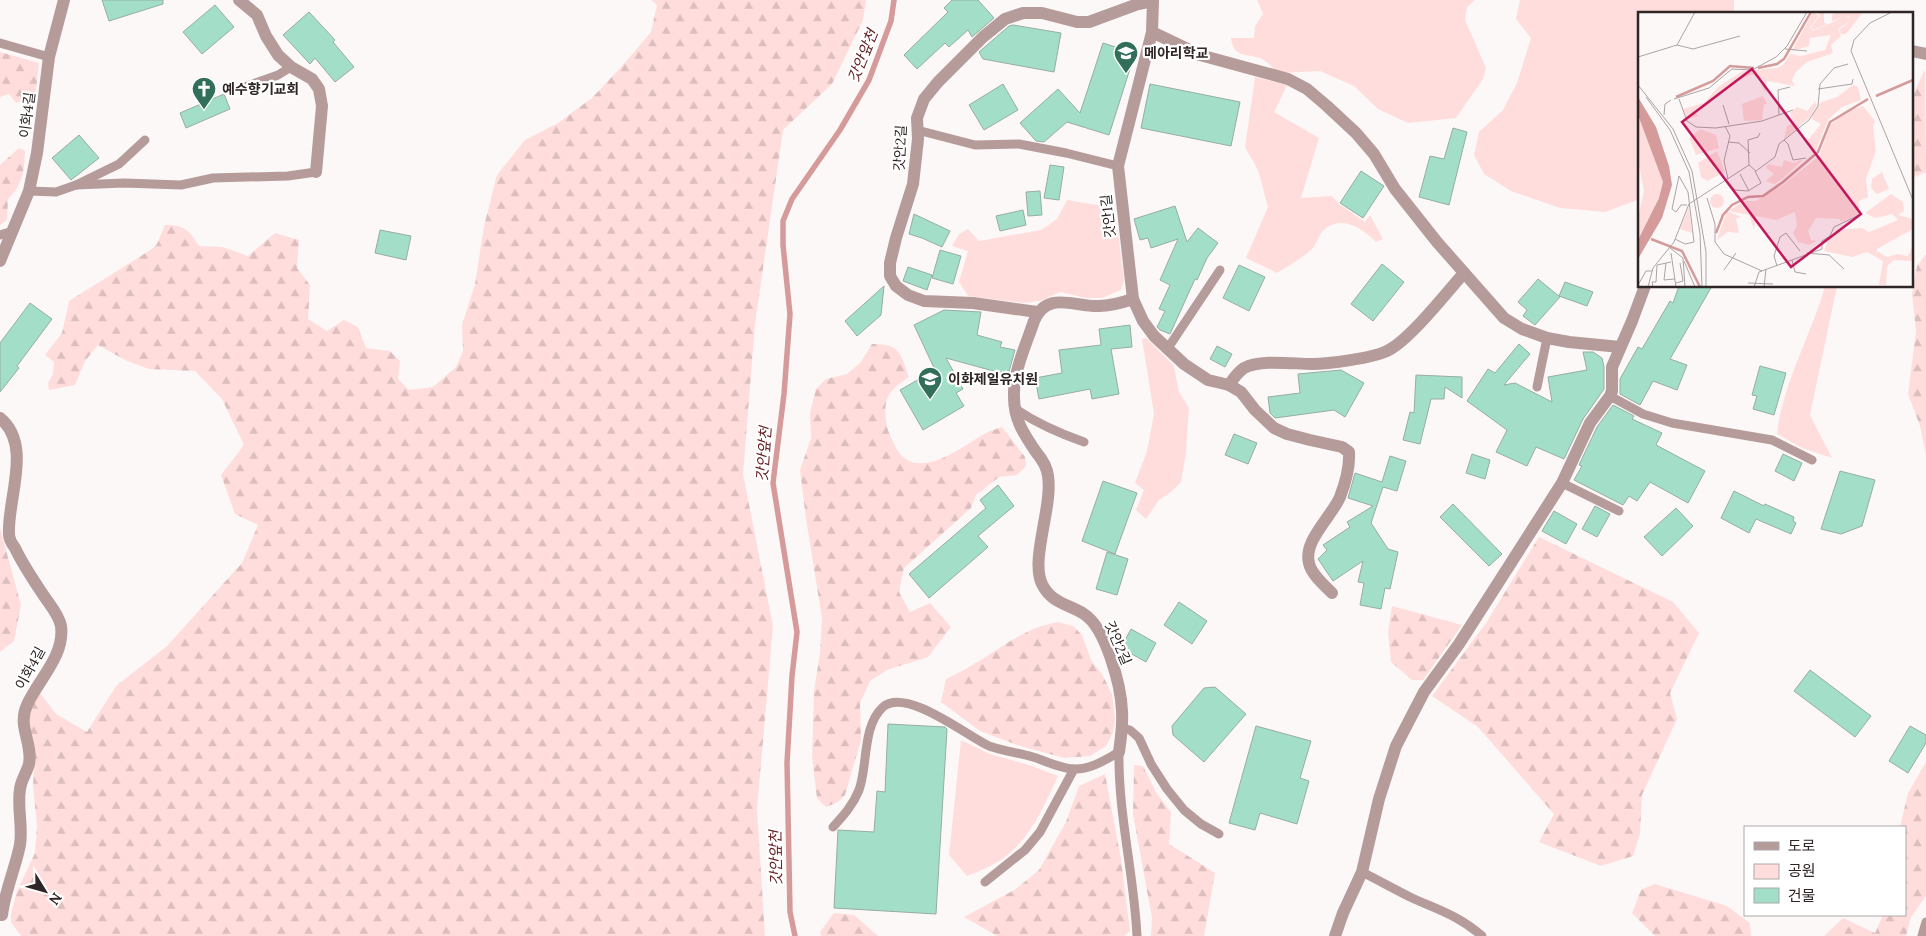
<svg xmlns="http://www.w3.org/2000/svg" width="1926" height="936" font-family="Lora,'Noto Sans KR',serif">
<style>
.green{fill:#ffdddc}
.forest{fill:url(#forest-firs)}
.lines{fill:none;stroke-linecap:round;stroke-linejoin:round}
.stream{stroke:#d49b9a;stroke-width:5.5}
.building{fill:#a3dfc8;stroke:#96ada4}
.lane{stroke:#b59b9a;stroke-width:9}
.street{stroke:#b59b9a;stroke-width:12}
.labels{text-anchor:middle;stroke-width:4.5;stroke-linejoin:round;paint-order:stroke}
.poi-label{font-size:14px;font-weight:bold;fill:#2f2525;stroke:#fff;text-anchor:start}
.street-label{font-size:14px;fill:#2f2525;stroke:#fff}
.water-label{font-size:15px;font-style:italic;fill:#662125;stroke:#fff}
.inset-river{fill:none;stroke:#d49b9a;stroke-width:2.5}
.inset-road{fill:none;stroke:#aba4a4;stroke-width:1}
.view{fill:#c2185b;fill-opacity:0.15;stroke:#c2185b;stroke-width:2.5}
.inset-edge{fill:none;stroke:#2f2525;stroke-width:2.5}
</style>
<defs>
<pattern id="forest-firs" width="22" height="20" patternUnits="userSpaceOnUse" patternTransform="scale(1.25)"><rect width="22" height="20" fill="#ffdddc"/><path d="M5 1l3.5 6h-7zM16 11l3.5 6h-7z" fill="#dbbebd"/></pattern>
</defs>
<rect width="100%" height="100%" fill="#fdf8f8"/>
<g class="green">
<path d="M 1257,0 L 1475,0 L 1467,7 L 1465,20 L 1486,68 L 1483,79 L 1456,118 L 1408,123 L 1378,109 L 1354,86 L 1320,71 L 1279,73 C 1273,68 1267,61 1260,58 C 1244,53 1234,58 1231,38 L 1254,38 L 1255,26 L 1263,14 Z"/>
<path d="M 1520,0 L 1734,0 L 1734,14 L 1640,14 L 1640,199 L 1605,212 L 1560,208 L 1511,191 L 1484,174 L 1474,155 L 1479,132 L 1503,110 L 1517,83 L 1531,38 L 1516,19 Z"/>
<path d="M 1255,77 L 1287,85 L 1274,112 L 1319,138 L 1301,198 L 1332,196 L 1339,204 L 1365,222 L 1370,215 L 1383,239 L 1376,242 C 1362,228 1340,213 1322,232 C 1318,236 1317,244 1312,249 C 1303,258 1288,266 1277,273 L 1246,258 L 1268,207 L 1258,170 L 1245,147 Z"/>
<path d="M 1067,200 L 1115,208 L 1124,280 L 1121,290 L 1102,298 L 1086,298 L 1060,292 L 1040,301 L 1023,303 L 968,296 L 959,282 L 968,251 L 952,246 L 959,234 L 968,229 L 979,241 L 1041,230 L 1057,219 Z"/>
<path d="M 1825,286 L 1837,286 L 1810,415 L 1832,458 L 1802,448 L 1777,434 C 1783,382 1811,336 1825,286 Z"/>
<path d="M 1146,338 L 1174,366 L 1179,392 L 1189,408 L 1186,453 L 1181,482 L 1171,492 L 1159,500 L 1146,519 L 1136,510 L 1144,490 L 1135,483 L 1147,451 L 1154,414 L 1142,339 Z"/>
<path d="M 961,740 L 990,754 L 1029,765 L 1058,776 C 1043,809 1028,844 996,863 C 987,868 977,872 967,876 L 949,855 Z"/>
</g>
<g class="forest">
<path d="M 651,0 L 866,0 L 863,20 L 832,84 L 783,130 L 755,324 L 743,474 L 773,626 L 757,809 L 765,936 L 21,936 L 11,922 L 11,914 L 17,891 L 35,853 L 37,826 L 33,786 L 35,751 L 28,719 L 32,707 L 40,693 L 56,714 L 87,732 L 116,686 L 167,646 L 242,563 L 258,525 L 235,514 L 221,475 L 244,445 L 222,399 L 195,371 L 149,369 L 127,361 L 98,345 L 85,361 L 75,385 L 49,390 L 48,383 L 53,374 L 54,362 L 45,355 L 62,333 L 69,301 L 152,249 L 157,244 L 165,225 C 185,225 189,230 199,246 L 223,247 L 248,256 L 275,233 L 299,240 L 297,268 L 310,285 L 308,319 L 327,331 L 344,320 L 358,327 L 366,348 L 390,351 L 400,361 L 398,379 L 409,390 L 433,387 L 456,367 L 463,351 L 462,325 L 475,284 L 484,226 L 497,175 L 525,140 L 558,123 L 592,98 L 623,65 L 651,32 L 657,5 Z"/>
<path d="M 0,52 L 39,63 L 35,100 L 28,99 L 16,103 L 9,94 L 0,97 Z"/>
<path d="M 1925,69 L 1926,172 L 1912,178 L 1912,97 Z"/>
<path d="M 19,148 L 25,151 C 24,172 23,184 8,199 L 7,220 L 0,225 L 0,165 Z"/>
<path d="M 1926,254 L 1926,455 L 1920,426 L 1908,394 L 1916,331 L 1912,294 L 1917,266 Z"/>
<path d="M 872,344 C 901,344 900,353 909,377 C 890,390 883,397 886,421 C 887,430 891,437 895,446 C 915,485 960,448 984,434 C 989,431 996,429 1002,427 L 1025,457 L 1026,466 L 1017,475 L 999,477 L 976,495 L 971,508 L 904,568 L 899,592 L 910,612 L 930,603 L 951,627 L 928,657 L 887,670 L 870,681 L 860,703 L 861,740 L 845,795 L 838,802 L 826,807 L 817,798 L 812,757 L 814,691 L 820,653 L 822,618 L 806,519 L 800,470 L 811,438 L 810,413 L 816,389 L 826,379 L 847,374 L 861,362 Z"/>
<path d="M 0,528 L 21,605 L 14,641 L 0,652 Z"/>
<path d="M 1539,537 L 1673,602 L 1699,633 L 1670,693 L 1677,719 L 1642,795 L 1640,834 L 1633,856 L 1601,866 L 1539,842 L 1554,814 L 1478,727 L 1432,696 L 1486,623 Z"/>
<path d="M 1392,606 L 1462,625 L 1423,680 L 1412,680 L 1391,662 L 1388,633 Z"/>
<path d="M 1058,622 L 1073,626 L 1082,635 L 1091,660 L 1102,674 L 1112,694 L 1115,719 L 1113,733 L 1106,746 L 1090,756 L 1064,758 L 1017,745 L 980,731 L 941,702 L 946,679 C 955,674 965,670 974,664 C 1003,647 1024,628 1058,622 Z"/>
<path d="M 1926,762 L 1926,896 L 1911,917 L 1906,936 L 1824,936 L 1843,918 L 1875,933 L 1883,915 L 1905,915 L 1905,827 L 1900,827 L 1908,793 Z"/>
<path d="M 1134,765 L 1143,766 L 1157,794 L 1171,812 L 1169,844 L 1215,873 L 1204,936 L 1151,936 L 1152,918 L 1133,814 Z"/>
<path d="M 1105,774 L 1121,859 L 1130,931 L 1124,936 L 997,936 L 964,917 L 1016,889 L 1039,870 L 1066,822 L 1079,786 Z"/>
<path d="M 1655,884 L 1727,906 L 1750,923 L 1751,936 L 1655,936 L 1632,913 L 1641,890 Z"/>
<path d="M 834,913 L 854,915 L 878,936 L 821,936 L 820,932 Z"/>
</g>
<g class="lines">
<path class="stream" d="M 795,936 L 790,912 L 787,763 L 792,676 L 797,632 L 773,483 L 784,394 L 790,314 L 783,245 L 783,221 L 792,199 L 840,130 L 869,80 L 891,21 L 894,0"/>
</g>
<g class="building">
<path d="M 102,0 L 163,0 L 163,4 L 109,21 Z"/>
<path d="M 952,0 L 978,0 L 994,18 L 972,37 L 968,30 L 949,47 L 945,43 L 917,69 L 904,55 L 948,12 L 944,8 Z"/>
<path d="M 215,5 L 234,27 L 202,54 L 183,32 Z"/>
<path d="M 309,12 L 335,40 L 333,42 L 354,67 L 335,82 L 315,58 L 310,64 L 283,35 Z"/>
<path d="M 1013,25 L 1061,33 L 1054,72 L 983,59 L 979,52 L 1009,26 Z"/>
<path d="M 1103,43 L 1135,53 L 1109,135 L 1067,122 L 1044,142 L 1036,141 L 1020,123 L 1058,89 L 1080,113 Z"/>
<path d="M 1003,84 L 1018,110 L 984,130 L 969,105 Z"/>
<path d="M 1150,84 L 1240,102 L 1231,146 L 1141,128 Z"/>
<path d="M 224,94 L 230,109 L 186,128 L 180,113 Z"/>
<path d="M 1453,128 L 1467,132 L 1449,205 L 1419,197 L 1430,156 L 1444,159 Z"/>
<path d="M 79,135 L 99,158 L 71,180 L 52,158 Z"/>
<path d="M 1050,165 L 1064,167 L 1059,200 L 1044,198 Z"/>
<path d="M 1361,171 L 1384,186 L 1363,218 L 1340,203 Z"/>
<path d="M 1040,191 L 1042,215 L 1028,216 L 1026,192 Z"/>
<path d="M 1175,206 L 1187,242 L 1198,228 L 1218,243 L 1207,258 L 1197,280 L 1195,279 L 1170,334 L 1160,330 L 1157,327 L 1165,311 L 1159,309 L 1170,285 L 1160,280 L 1178,239 L 1151,248 L 1148,238 L 1140,240 L 1134,219 Z"/>
<path d="M 1023,210 L 1026,225 L 1000,231 L 996,216 Z"/>
<path d="M 914,214 L 950,231 L 942,247 L 922,238 L 909,234 Z"/>
<path d="M 380,230 L 411,236 L 406,260 L 375,253 Z"/>
<path d="M 940,250 L 961,256 L 953,284 L 932,278 Z"/>
<path d="M 1382,264 L 1404,282 L 1373,321 L 1351,304 Z"/>
<path d="M 1239,265 L 1265,277 L 1249,311 L 1223,298 Z"/>
<path d="M 908,267 L 932,275 L 927,290 L 903,281 Z"/>
<path d="M 1538,279 L 1560,297 L 1535,325 L 1523,316 L 1527,310 L 1518,302 Z"/>
<path d="M 1565,282 L 1593,292 L 1587,306 L 1559,296 Z"/>
<path d="M 884,286 L 881,315 L 857,336 L 845,321 Z"/>
<path d="M 1679,286 L 1712,286 L 1670,359 L 1687,365 L 1677,390 L 1653,381 L 1640,405 L 1620,394 L 1620,379 L 1638,347 L 1642,349 L 1670,301 L 1673,303 Z"/>
<path d="M 30,303 L 52,319 L 17,366 L 19,368 L 0,392 L 0,343 Z"/>
<path d="M 944,310 L 981,312 L 977,335 L 1002,342 L 1000,347 L 1015,350 L 1008,375 L 946,358 L 963,389 L 956,393 L 964,406 L 923,430 L 900,390 L 935,370 L 914,325 Z"/>
<path d="M 1130,325 L 1132,347 L 1111,349 L 1119,394 L 1092,399 L 1090,389 L 1039,399 L 1035,378 L 1062,373 L 1059,350 L 1101,345 L 1099,329 Z"/>
<path d="M 1519,344 L 1530,354 L 1504,385 L 1515,383 L 1552,402 L 1548,377 L 1587,370 L 1583,352 L 1593,352 L 1602,358 L 1604,367 L 1604,389 L 1583,419 L 1564,459 L 1536,447 L 1527,466 L 1496,452 L 1507,430 L 1467,401 L 1488,369 L 1495,373 Z"/>
<path d="M 1217,346 L 1232,354 L 1225,367 L 1210,359 Z"/>
<path d="M 1760,366 L 1786,373 L 1774,415 L 1753,409 L 1757,396 L 1752,395 Z"/>
<path d="M 1341,370 L 1364,383 L 1345,417 L 1334,410 L 1275,418 L 1270,413 L 1268,397 L 1300,393 L 1298,374 Z"/>
<path d="M 1416,375 L 1462,377 L 1462,398 L 1445,387 L 1444,399 L 1431,399 L 1420,444 L 1403,440 L 1410,412 L 1414,413 Z"/>
<path d="M 1613,405 L 1634,416 L 1632,419 L 1662,433 L 1656,445 L 1705,471 L 1688,503 L 1650,482 L 1637,501 L 1629,496 L 1623,505 L 1574,480 L 1582,466 L 1579,465 L 1597,427 Z"/>
<path d="M 1234,434 L 1257,443 L 1248,464 L 1225,455 Z"/>
<path d="M 1472,454 L 1490,460 L 1485,479 L 1466,473 Z"/>
<path d="M 1783,454 L 1802,463 L 1794,481 L 1775,471 Z"/>
<path d="M 1390,456 L 1406,461 L 1397,491 L 1383,487 L 1371,523 L 1388,549 L 1398,552 L 1390,589 L 1385,588 L 1381,609 L 1360,605 L 1364,583 L 1358,582 L 1363,561 L 1333,581 L 1318,559 L 1327,550 L 1323,545 L 1350,527 L 1347,522 L 1373,506 L 1348,498 L 1355,473 L 1382,482 Z"/>
<path d="M 1840,471 L 1875,480 L 1862,526 L 1841,534 L 1821,529 Z"/>
<path d="M 1103,481 L 1137,493 L 1115,554 L 1082,541 Z"/>
<path d="M 998,485 L 1014,506 L 978,536 L 988,547 L 929,598 L 909,574 L 986,508 L 980,500 Z"/>
<path d="M 1734,491 L 1764,506 L 1765,504 L 1794,517 L 1793,521 L 1796,523 L 1791,534 L 1756,519 L 1749,533 L 1721,518 Z"/>
<path d="M 1453,504 L 1502,554 L 1489,566 L 1440,517 Z"/>
<path d="M 1595,506 L 1610,514 L 1597,537 L 1582,529 Z"/>
<path d="M 1676,508 L 1693,526 L 1662,556 L 1644,537 Z"/>
<path d="M 1554,511 L 1577,524 L 1566,544 L 1542,531 Z"/>
<path d="M 1107,552 L 1128,559 L 1117,595 L 1096,589 Z"/>
<path d="M 1179,602 L 1207,621 L 1192,644 L 1164,625 Z"/>
<path d="M 1131,629 L 1156,643 L 1146,662 L 1121,648 Z"/>
<path d="M 1810,670 L 1871,716 L 1855,737 L 1794,691 Z"/>
<path d="M 1215,687 L 1246,714 L 1204,762 L 1173,735 L 1172,726 L 1204,688 Z"/>
<path d="M 888,724 L 945,727 L 947,729 L 936,914 L 834,908 L 838,830 L 874,832 L 877,791 L 885,792 Z"/>
<path d="M 1256,726 L 1311,741 L 1300,778 L 1309,781 L 1297,824 L 1260,813 L 1255,830 L 1229,823 Z"/>
<path d="M 1910,726 L 1926,735 L 1926,743 L 1908,773 L 1889,761 Z"/>
</g>
<g class="lines">
<g class="lane">
<path d="M 0,43 L 49,57"/>
<path d="M 239,89 L 278,75 L 291,67"/>
<path d="M 917,130 L 975,145 L 1019,144 L 1066,153 L 1118,166"/>
<path d="M 76,185 L 124,183 L 181,185 L 213,178 L 288,176 L 316,172"/>
<path d="M 29,191 L 56,192 L 76,185 L 119,164 L 145,140"/>
<path d="M 0,235 L 13,231"/>
<path d="M 1168,348 L 1220,270"/>
<path d="M 1537,387 L 1547,338"/>
<path d="M 1610,396 L 1643,414 L 1672,423 L 1772,440 L 1812,460"/>
<path d="M 1014,408 C 1036,423 1058,433 1084,442"/>
<path d="M 1562,483 L 1619,511"/>
<path d="M 1122,728 L 1130,730 L 1139,738 L 1151,764 L 1167,789 L 1184,810 L 1201,824 L 1219,834"/>
<path d="M 833,827 C 844,815 853,805 859,790 C 868,766 862,726 883,707 C 906,687 967,736 989,746 C 1003,751 1019,753 1033,757 C 1046,761 1059,768 1073,769 C 1090,770 1105,760 1119,752 C 1118,814 1134,874 1137,936"/>
<path d="M 1362,872 C 1378,880 1394,889 1410,897 C 1438,910 1458,915 1482,936"/>
<path d="M 985,882 L 1025,850 L 1040,832 L 1074,769"/>
<path d="M 1922,936 L 1926,922"/>
</g>
<g class="street">
<path d="M 239,0 L 257,15 L 266,36 L 278,55 L 291,67 L 312,79 L 319,89 L 322,106 L 316,172"/>
<path d="M 1153,0 L 1152,32 L 1118,166 L 1133,299 L 1143,321 L 1154,336 L 1184,364 L 1208,380 L 1229,385 L 1241,392 L 1255,410 L 1274,428 L 1287,434 L 1310,440 L 1342,447 L 1349,452 C 1350,467 1345,484 1340,497 C 1332,516 1303,541 1309,563 C 1311,574 1324,585 1332,593"/>
<path d="M 1152,32 L 1200,55 L 1288,79 L 1307,89 L 1327,106 L 1356,133 L 1374,154 L 1395,189 L 1437,242 L 1504,318 L 1522,329 L 1547,338 L 1569,342 L 1620,347"/>
<path d="M 1912,51 L 1926,54"/>
<path d="M 0,261 L 29,191 L 37,153 L 49,57 L 64,0"/>
<path d="M 1037,312 L 973,303 L 924,301 L 908,295 L 896,286 L 890,276 L 890,263 L 896,238 L 913,184 L 918,139 L 917,118 L 924,99 L 938,82 L 983,37 L 1005,19 L 1023,13 L 1042,13 L 1077,22 L 1089,22 L 1135,5 L 1153,1"/>
<path d="M 1229,385 C 1233,379 1238,372 1244,368 C 1262,359 1293,364 1312,364 C 1328,364 1373,358 1387,351 C 1409,341 1447,292 1464,273"/>
<path d="M 0,418 C 33,445 7,499 9,534 C 9,539 12,544 15,548 C 23,565 34,581 44,596 C 50,605 59,615 61,626 C 65,656 38,680 27,705 C 17,726 33,743 29,764 C 27,772 21,780 20,789 C 17,808 23,826 20,845 C 15,869 5,891 2,915"/>
<path d="M 1119,752 C 1121,738 1123,725 1122,711 C 1121,686 1106,628 1084,614 C 1068,604 1051,603 1042,584 C 1030,560 1053,506 1048,476 C 1047,467 1042,459 1036,452 C 1024,434 1014,420 1014,397 C 1013,372 1026,345 1034,321 C 1047,290 1074,307 1099,306 C 1111,306 1121,303 1133,299"/>
<path d="M 1335,936 L 1343,913 L 1362,872 L 1379,799 L 1396,746 L 1424,692 L 1459,644 L 1562,483 L 1590,423 L 1610,396 L 1612,391 L 1612,367 L 1632,321 L 1645,286"/>
</g>
</g>
<defs>
<symbol id="school-pin" viewBox="-11 -11 22 30"><path d="M0 17L-7.5 6A9.5 9.5 0 1 1 7.5 6Z" fill="#326f5b" stroke="#fff"/><path d="M0-5L7-2L0 1L-7-2ZM-4 1L0 2.5L4 1V4Q0 6-4 4Z" fill="#fff"/></symbol>
<symbol id="church-pin" viewBox="-11 -11 22 30"><path d="M0 17L-7.5 6A9.5 9.5 0 1 1 7.5 6Z" fill="#326f5b" stroke="#fff"/><path d="M-1.2-6h2.4v3.5h3.3v2.4h-3.3V6h-2.4V-.1h-3.3v-2.4h3.3Z" fill="#fff"/></symbol>
</defs>
<g fill-rule="evenodd">
<use href="#school-pin" x="1112" y="39" width="28" height="38"/>
<use href="#church-pin" x="190" y="75" width="28" height="38"/>
<use href="#school-pin" x="916" y="365" width="28" height="38"/>
</g>
<g class="labels">
<g class="poi-label">
<text x="1144" y="58">메아리학교</text>
<text x="222" y="94">예수향기교회</text>
<text x="948" y="384">이화제일유치원</text>
</g>
<g class="street-label">
<text transform="translate(27 115) rotate(-83)" y="5">이화4길</text>
<text transform="translate(900 148) rotate(-87)" y="5">갓안2길</text>
<text transform="translate(1108 216) rotate(-96)" y="5">갓안1길</text>
<text transform="translate(1118 643) rotate(67)" y="5">갓안2길</text>
<text transform="translate(30 668) rotate(-61)" y="5">이화4길</text>
</g>
<g class="water-label">
<text transform="translate(863 56) rotate(-68)" y="5">갓안앞천</text>
<text transform="translate(764 454) rotate(-86)" y="5">갓안앞천</text>
<text transform="translate(776 858) rotate(-91)" y="5">갓안앞천</text>
</g>
</g>
<g transform="translate(1638 12)">
<rect width="275" height="275" fill="#fdf8f8"/>
<path d="M 180,0 L 186,0 L 186,11 L 190,12 L 175,18 L 173,15 L 182,4 ZM 198,0 L 225,0 L 208,22 L 203,22 L 201,18 L 212,9 L 211,4 L 194,9 L 194,3 ZM 0,103 L 25,170 L 21,186 L 0,228 L 0,205 L 6,179 L 0,149 ZM 62,117 L 78,123 L 81,136 L 58,143 L 51,126 ZM 79,139 L 87,160 L 69,169 L 63,165 L 60,151 ZM72 189a7 7 0 1 1 14 0a7 7 0 1 1-14 0ZM 51,195 L 51,196 L 54,221 L 42,217 ZM 89,199 L 103,205 L 98,207 L 101,221 L 90,220 L 79,228 ZM 275,233 L 275,249 L 256,248 L 249,254 L 248,273 L 241,273 L 245,249 L 238,245 L 239,239 L 249,245 L 260,242 L 270,244 Z" fill="#ffdddc"/>
<path d="M 175,0 L 181,4 L 172,15 L 175,19 L 206,5 L 211,5 L 212,9 L 200,17 L 203,24 L 193,33 L 195,41 L 169,50 L 158,60 L 154,68 L 157,74 L 129,69 L 127,81 L 123,71 L 126,68 L 114,62 L 89,74 L 67,95 L 56,98 L 60,104 L 49,107 L 45,97 L 66,91 L 80,75 L 105,59 L 139,56 L 145,53 L 152,42 L 163,44 L 187,38 L 193,23 L 172,26 L 171,34 L 154,39 ZM 215,73 L 220,75 L 223,88 L 204,95 L 190,108 L 178,138 L 174,141 L 170,128 L 183,112 L 174,107 L 175,101 L 183,90 L 199,85 ZM 125,84 L 129,92 L 126,92 L 124,108 L 106,109 L 104,92 ZM 175,88 L 179,93 L 172,105 L 146,127 L 149,114 L 156,111 L 152,101 L 159,95 L 169,99 L 176,91 ZM 225,94 L 237,109 L 235,115 L 238,139 L 228,167 L 230,185 L 221,189 L 221,202 L 203,210 L 202,207 L 178,206 L 170,219 L 173,228 L 179,229 L 171,233 L 160,230 L 155,221 L 159,214 L 157,200 L 138,208 L 118,204 L 116,218 L 111,203 L 91,199 L 105,189 L 118,189 L 146,172 L 181,144 L 192,113 L 208,100 ZM 166,147 L 143,168 L 136,172 L 128,169 L 136,162 L 128,156 L 130,152 L 144,155 L 146,148 L 155,151 ZM 244,160 L 251,177 L 239,182 L 233,176 L 234,167 ZM 253,182 L 265,190 L 266,199 L 260,203 L 275,207 L 275,217 L 239,237 L 238,245 L 229,240 L 214,245 L 186,239 L 191,226 L 200,218 L 224,216 L 231,220 L 260,208 L 254,202 L 237,206 L 227,201 Z" fill="#ffdddc"/>
<path d="M 0,85 L 18,115 L 31,154 L 34,173 L 24,206 L 0,247 L 0,228 L 21,186 L 25,170 L 0,103 Z" fill="#d49b9a"/>
<path class="inset-river" d="M 120,56 L 139,52 L 146,47 L 173,0M 238,84 L 275,68M 38,85 L 75,69 L 92,54 L 116,56M 78,221 L 85,203 L 94,193 L 110,185 L 125,184 L 145,170 L 180,140 L 192,110 L 230,87M 13,227 L 44,239 L 62,275"/>
<path class="inset-road" d="M 254,0 L 232,11 L 216,28 L 213,39 L 275,188M 39,33 L 57,0M 147,37 L 169,39M 0,45 L 39,33 L 55,37 L 102,24M 0,73 L 35,117 L 54,159 L 68,240 L 68,275M 180,77 L 214,72 L 215,67M 8,85 L 32,118 L 51,160 L 62,221 L 64,275M 36,87 L 71,76 L 94,57 L 114,58 L 138,45 L 149,34 L 169,0M 41,87 L 49,109 L 58,115 L 78,116 L 124,109 L 155,98M 85,93 L 91,112M 26,103 L 27,92 L 33,88M 141,103 L 140,78 L 152,75M 87,114 L 92,124 L 86,149 L 90,167M 146,128 L 150,132 L 155,148 L 168,146M 90,130 L 101,131 L 112,141M 111,153 L 118,159 L 137,145 L 141,132 L 171,108 L 180,94 L 182,72 L 196,56 L 210,52M 102,162 L 111,179M 88,168 L 97,178 L 110,179 L 123,171 L 117,159M 69,186 L 77,212 L 77,230 L 86,242 L 124,259M 37,227 L 47,232 L 56,230 L 50,180 L 41,164 L 34,197 L 38,200 L 43,193 L 49,193M 32,236 L 45,246 L 47,275M 33,241 L 38,275M 169,241 L 191,243 L 206,257M 154,248 L 157,260 L 168,262M 46,249 L 57,275M 28,251 L 26,268 L 37,267M 139,254 L 136,244 L 142,225 L 148,221 L 162,239M 86,258 L 98,241M 38,271 L 45,269 L 42,251M 110,271 L 135,272M 0,273 L 8,259 L 14,259M 10,275 L 15,256 L 36,230 L 51,192 L 111,153 L 110,128 L 120,125 L 122,121M 15,275 L 14,270 L 18,270 L 19,253 L 33,250M 116,275 L 121,260 L 184,237 L 184,229 L 192,224 L 196,215 L 221,203M 126,275 L 128,257"/>
<path class="view" d="M 114,57 L 223,202 L 153,255 L 44,110 Z"/>
<rect width="275" height="275" class="inset-edge"/>
</g>
<rect x="1744" y="826" width="162" height="90" fill="#ffffff" stroke="#aca8a8"/>
<rect x="1754" y="842" width="25" height="8" fill="#b59b9a" stroke="#aca8a8"/>
<text x="1788" y="851" font-size="15" fill="#2f2525">도로</text>
<rect x="1754" y="864" width="25" height="15" fill="#ffdddc" stroke="#aca8a8"/>
<text x="1788" y="876" font-size="15" fill="#2f2525">공원</text>
<rect x="1754" y="888" width="25" height="15" fill="#a3dfc8" stroke="#aca8a8"/>
<text x="1788" y="901" font-size="15" fill="#2f2525">건물</text>
<g transform="translate(45 891) rotate(127)" stroke="#ffffff" stroke-width="4" paint-order="stroke">
<path d="M0-4L9 19L0 12L-9 19Z" fill="#2f2525"/>
<text y="-8" font-size="14" font-weight="bold" text-anchor="middle" fill="#2f2525">N</text>
</g>
</svg>
